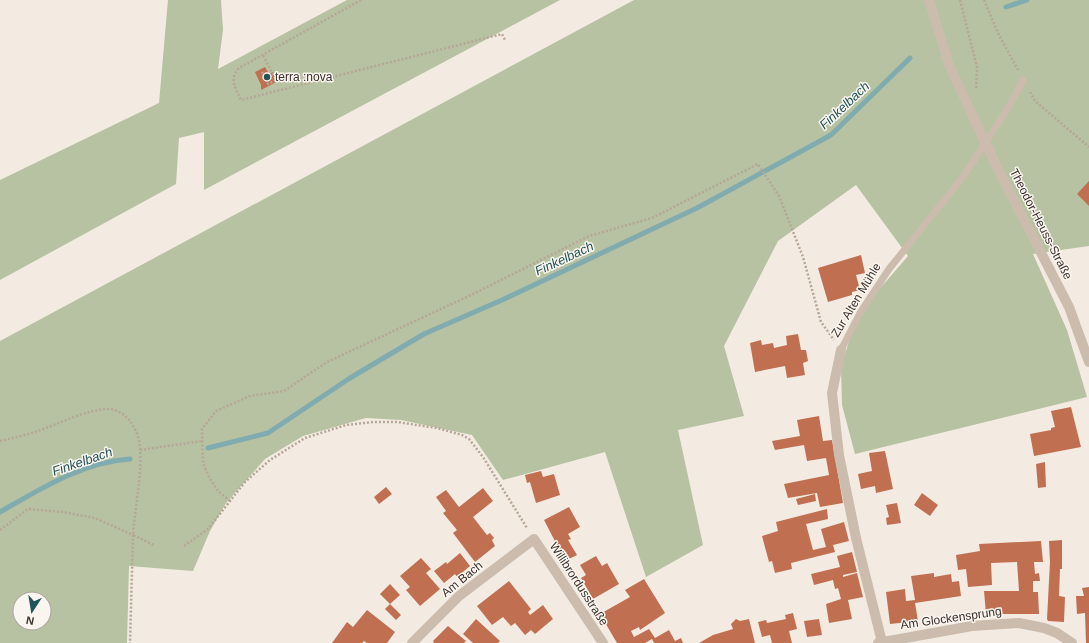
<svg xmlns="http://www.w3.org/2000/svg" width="1089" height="643" font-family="Arial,sans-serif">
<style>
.green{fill:#b6c2a1;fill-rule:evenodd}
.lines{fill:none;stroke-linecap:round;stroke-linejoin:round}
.stream{stroke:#81acaf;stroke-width:5}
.building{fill:#c16f51}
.path{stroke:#b7a697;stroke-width:2.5;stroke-dasharray:2 2;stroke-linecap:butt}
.lane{stroke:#cbbcad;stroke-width:7}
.street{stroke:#cbbcad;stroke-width:10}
.street-bridge{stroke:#cbbcad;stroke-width:10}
.poi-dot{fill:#22555a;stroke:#faf5ee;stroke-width:1.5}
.labels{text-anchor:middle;stroke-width:3;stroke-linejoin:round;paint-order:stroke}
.poi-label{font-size:12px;fill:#3a302c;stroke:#faf5ee;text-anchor:start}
.street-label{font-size:12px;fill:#3a302c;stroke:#faf5ee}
.water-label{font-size:13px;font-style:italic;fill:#22555a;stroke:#faf5ee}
</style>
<rect width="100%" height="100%" fill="#f3ebe1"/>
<g class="green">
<path d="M 168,0 L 221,0 L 223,30 L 218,69 L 347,0 L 560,0 L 204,190 L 204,132 L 179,138 L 176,184 L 0,280 L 0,180 L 159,103 Z"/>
<path d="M 634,0 L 1089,0 L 1089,246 L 1033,254 L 1067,330 L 1087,397 L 855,454 L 842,405 L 841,367 L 857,315 L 908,256 L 856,185 L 778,241 L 724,346 L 744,416 L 678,430 L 703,545 L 646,577 L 605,452 L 503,480 L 472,435 L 401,420 L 366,418 L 303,436 L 265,459 L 226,503 L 210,531 L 193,571 L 129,566 L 127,643 L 0,643 L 0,341 ZM 20,599 L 44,599 L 44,623 L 20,623 Z"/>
</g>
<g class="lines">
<g class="stream">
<path d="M 1006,7 L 1027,0"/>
<path d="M 208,448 L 268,433 L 350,378 L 424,334 L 502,300 L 697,208 L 831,135 L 910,58"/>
<path d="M 0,512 C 40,489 83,462 130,459"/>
</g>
</g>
<g class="building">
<path d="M 265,67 L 269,74 L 273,72 L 278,81 L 261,90 L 261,85 L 255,72 Z"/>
<path d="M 1089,181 L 1089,206 L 1077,194 Z"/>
<path d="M 861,255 L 865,273 L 856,275 L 860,290 L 852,292 L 852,295 L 828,302 L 818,268 Z"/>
<path d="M 798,334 L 801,350 L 806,350 L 808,361 L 803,363 L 805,375 L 787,378 L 785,366 L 755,372 L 750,343 L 761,340 L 762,345 L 773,343 L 774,348 L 787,345 L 786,336 Z"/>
<path d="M 1071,407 L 1081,447 L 1034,456 L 1030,434 L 1051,430 L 1051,428 L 1055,427 L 1051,411 Z"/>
<path d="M 819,416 L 823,441 L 832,440 L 843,503 L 820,507 L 817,493 L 788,498 L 784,484 L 829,475 L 826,458 L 807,461 L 804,445 L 775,450 L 772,441 L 800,436 L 797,420 Z"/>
<path d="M 885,451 L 893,489 L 876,493 L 875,486 L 861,489 L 858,474 L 872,471 L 869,453 Z"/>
<path d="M 1045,462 L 1046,487 L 1038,488 L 1036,464 Z"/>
<path d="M 541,471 L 543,477 L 554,474 L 560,495 L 536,503 L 530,482 L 527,483 L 525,475 Z"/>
<path d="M 386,487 L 392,494 L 379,504 L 374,497 Z"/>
<path d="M 483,488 L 493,501 L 473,517 L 487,535 L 490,533 L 494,538 L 492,540 L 495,546 L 475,562 L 453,533 L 457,530 L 443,513 L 446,511 L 436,497 L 446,490 L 459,507 Z"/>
<path d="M 922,493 L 938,505 L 930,516 L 914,505 Z"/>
<path d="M 815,494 L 816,501 L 798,505 L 796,499 Z"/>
<path d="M 897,503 L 901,523 L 887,525 L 886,518 L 889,517 L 886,505 Z"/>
<path d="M 569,507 L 580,527 L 568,534 L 571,539 L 568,540 L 577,555 L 563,562 L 555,549 L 558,547 L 544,520 Z"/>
<path d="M 827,509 L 828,519 L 806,524 L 813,550 L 826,547 L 821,529 L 844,522 L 849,541 L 833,545 L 835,552 L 791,563 L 792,569 L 775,573 L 772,561 L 769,562 L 762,536 L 778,531 L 776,522 Z"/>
<path d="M 1062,540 L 1062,569 L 1060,569 L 1059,596 L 1065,597 L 1064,622 L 1048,621 L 1047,619 L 1050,562 L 1049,541 Z"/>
<path d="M 1041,541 L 1043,562 L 1034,562 L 1035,574 L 1039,573 L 1040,581 L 1033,581 L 1033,592 L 1038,592 L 1039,614 L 986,614 L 984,591 L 1019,591 L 1017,562 L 991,563 L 992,585 L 968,587 L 966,569 L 958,570 L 956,555 L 980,551 L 979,544 Z"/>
<path d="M 852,552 L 857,572 L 843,575 L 843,577 L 857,573 L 863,597 L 848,600 L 852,619 L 829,623 L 826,604 L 841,599 L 838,588 L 835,589 L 833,580 L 814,585 L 811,574 L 840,567 L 837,556 Z"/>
<path d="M 460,553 L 470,566 L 457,577 L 455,574 L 444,583 L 434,571 L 446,562 L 447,564 Z"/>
<path d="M 596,556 L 602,566 L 607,563 L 619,584 L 593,599 L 581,578 L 586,575 L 580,565 Z"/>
<path d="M 421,558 L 431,569 L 426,573 L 440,589 L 420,606 L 406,590 L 410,587 L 400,576 Z"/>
<path d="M 934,573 L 934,577 L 951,574 L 952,582 L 959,581 L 961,596 L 915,603 L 918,621 L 890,624 L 886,592 L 905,589 L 906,601 L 915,600 L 911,576 Z"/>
<path d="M 644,579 L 665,613 L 640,630 L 639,627 L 631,631 L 634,637 L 649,629 L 655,638 L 669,630 L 675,641 L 681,638 L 683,643 L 654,643 L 652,639 L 645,643 L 617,643 L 600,614 L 630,597 L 625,590 Z"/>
<path d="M 509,581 L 531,609 L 528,612 L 530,615 L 543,605 L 553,619 L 535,634 L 531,630 L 525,635 L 515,623 L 511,626 L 503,617 L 492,625 L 477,606 Z"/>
<path d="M 390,584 L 400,595 L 390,604 L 380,594 Z"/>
<path d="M 1089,587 L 1089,643 L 1086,643 L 1085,613 L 1077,614 L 1076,596 L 1084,596 L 1082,588 Z"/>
<path d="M 390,604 L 401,615 L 396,620 L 385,609 Z"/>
<path d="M 367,610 L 395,632 L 387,643 L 367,643 L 364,641 L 362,643 L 332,643 L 347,622 L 353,627 Z"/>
<path d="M 793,613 L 797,629 L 789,631 L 792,643 L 772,643 L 770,635 L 762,637 L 758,622 L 766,620 L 767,623 L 786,619 L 785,615 Z"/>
<path d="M 476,619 L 500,641 L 498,643 L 473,643 L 463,634 Z"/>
<path d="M 736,619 L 740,621 L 749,619 L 755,643 L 699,643 L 713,635 L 733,629 L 731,624 Z"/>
<path d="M 819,619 L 822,635 L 807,637 L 804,621 Z"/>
<path d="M 448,626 L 466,641 L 464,643 L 434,643 L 433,641 Z"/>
</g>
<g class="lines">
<g class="path">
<path d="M 361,0 L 239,68 C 229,80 235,87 241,100 L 502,34 L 505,40"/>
<path d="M 960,0 L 977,67 L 976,90"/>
<path d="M 984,0 L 999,35 L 1018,70"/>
<path d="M 262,72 L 268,84 L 276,80 L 263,55"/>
<path d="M 1030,92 L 1035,101 L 1089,147"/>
<path d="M 0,441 C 13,438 26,435 38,431 C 58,424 88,409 108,409 C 127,410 139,430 140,448 C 142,477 135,506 133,535 L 154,545"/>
<path d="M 140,450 L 202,441"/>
<path d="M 230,501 L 218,491 L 209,477 L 203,463 L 202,429 L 216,411 L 250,396 L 284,391 L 327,362 L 471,295 L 589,236 L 652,218 L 758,164 L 779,196 L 803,257 L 821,322 L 834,340"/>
<path d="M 0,530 L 28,509 L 63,512 L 95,518 L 133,535 L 130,643"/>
<path d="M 184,546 L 208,529 L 245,482 L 270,460 L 305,438 L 346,425 L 373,422 L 397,422 L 437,428 L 462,435 L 469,439 L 483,457 L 527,528"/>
</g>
<path class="lane" d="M 841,350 L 860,313 L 889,269 L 963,177 L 1008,108 L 1023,80"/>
<g class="street">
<path d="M 929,0 L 949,65 L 975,121"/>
<path d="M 1000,173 L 1069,307 L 1089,362"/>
<path d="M 841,350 L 832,393 L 839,455 L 856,538 L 882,642"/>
<path d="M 412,643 L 459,596 L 534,539 L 603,643"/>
<path d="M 878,643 L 972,626 L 1019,623 L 1044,628 L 1057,633 L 1072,643"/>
</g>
<path class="street-bridge" d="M 975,121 L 1000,173"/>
</g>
<circle class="poi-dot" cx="267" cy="77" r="4"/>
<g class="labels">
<g class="poi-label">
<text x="275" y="81">terra :nova</text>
</g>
<g class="street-label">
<text transform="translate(1041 224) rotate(63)" y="4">Theodor-Heuss-Straße</text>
<text transform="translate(856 300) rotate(-59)" y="4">Zur Alten Mühle</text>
<text transform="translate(462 579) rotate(-39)" y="4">Am Bach</text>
<text transform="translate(579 584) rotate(57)" y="4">Willibrordusstraße</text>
<text transform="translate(951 618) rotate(-8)" y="4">Am Glockensprung</text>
</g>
<g class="water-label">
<text transform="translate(844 105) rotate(-43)" y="5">Finkelbach</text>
<text transform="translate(564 258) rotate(-25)" y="5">Finkelbach</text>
<text transform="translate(82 461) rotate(-19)" y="5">Finkelbach</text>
</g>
</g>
<g transform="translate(32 611) rotate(192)"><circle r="19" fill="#faf5ee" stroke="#ada6a0"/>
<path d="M0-3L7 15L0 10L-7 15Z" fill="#22555a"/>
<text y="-6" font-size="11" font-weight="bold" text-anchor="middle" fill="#3a302c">N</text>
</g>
</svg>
